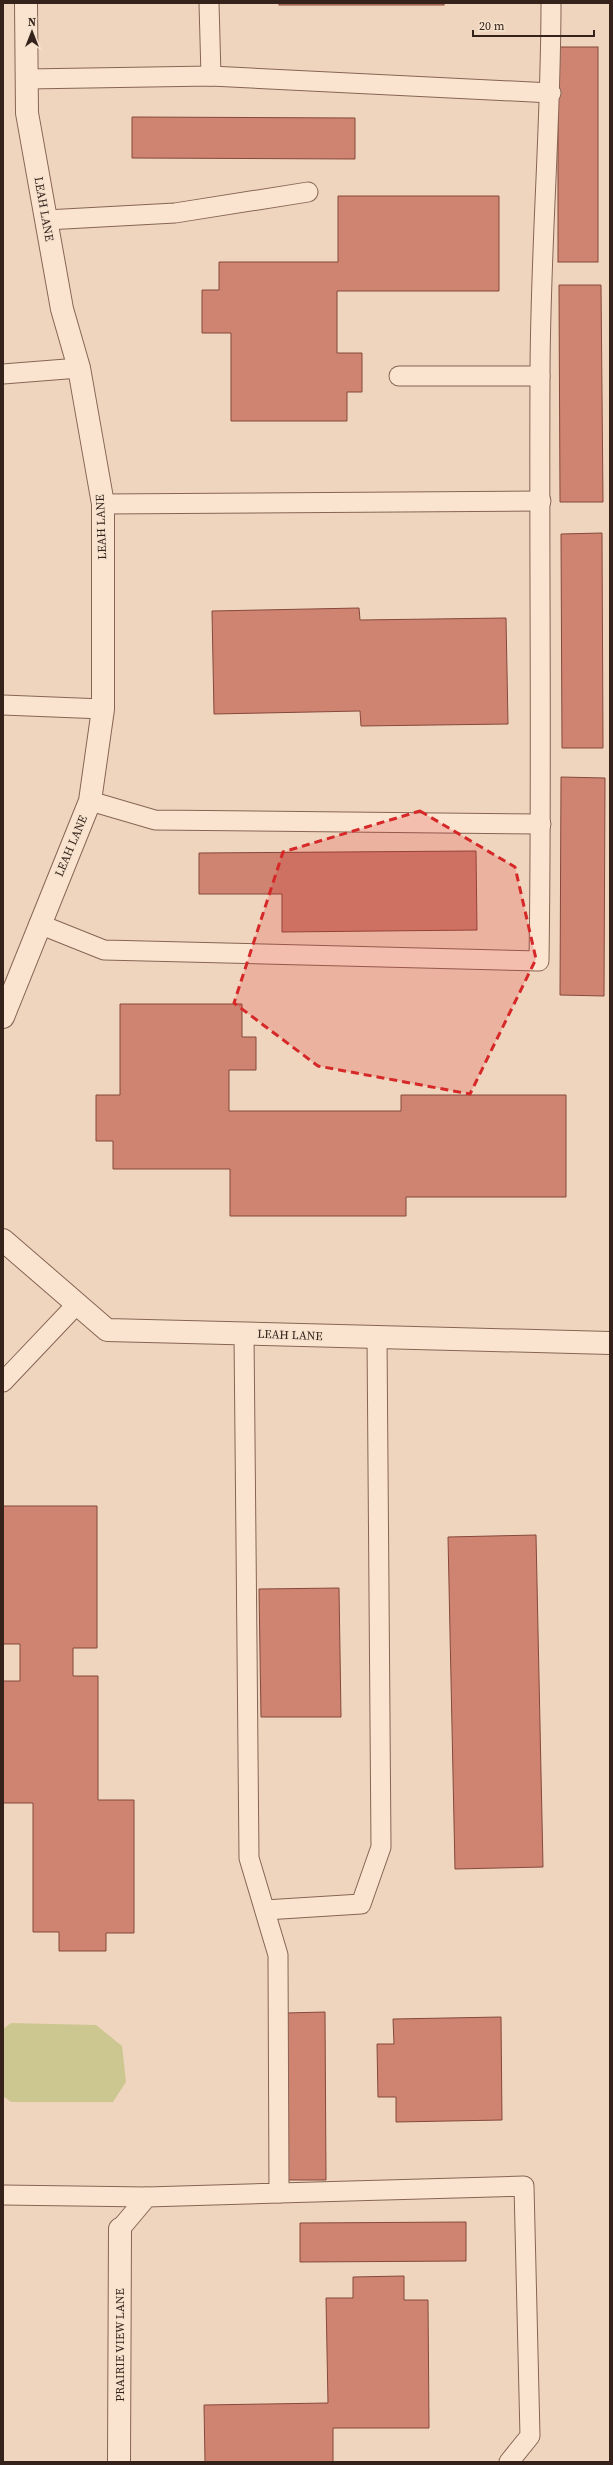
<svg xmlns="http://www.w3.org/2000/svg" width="613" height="2465" font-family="'Source Serif 4',serif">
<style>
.green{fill:#ccc791}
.building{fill:#ce8471;stroke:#86493b}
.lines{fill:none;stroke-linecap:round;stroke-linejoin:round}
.lane-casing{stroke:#876556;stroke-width:21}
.street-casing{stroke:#876556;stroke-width:24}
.lane{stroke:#fae4d0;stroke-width:19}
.street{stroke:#fae4d0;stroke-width:22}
.marked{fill:#d62828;fill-opacity:0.2;stroke:#d62828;stroke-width:3;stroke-dasharray:8 5;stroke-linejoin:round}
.labels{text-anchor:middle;stroke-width:3;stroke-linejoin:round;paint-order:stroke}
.street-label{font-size:12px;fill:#35221b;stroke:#f6e1cc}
</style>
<rect width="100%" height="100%" fill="#efd5bd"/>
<path class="green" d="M 11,2023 L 96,2025 L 122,2046 L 126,2082 L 113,2102 L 11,2102 L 3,2096 L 3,2029 Z"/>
<g class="building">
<rect x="279" y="3" width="165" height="2"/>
<rect x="558" y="47" width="40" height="215"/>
<path d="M 132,117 L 355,118 L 355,159 L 132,158 Z"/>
<path d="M 338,196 L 499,196 L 499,291 L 337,291 L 337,353 L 362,353 L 362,392 L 347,392 L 347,421 L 231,421 L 231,333 L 202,333 L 202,290 L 219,290 L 219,262 L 338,262 Z"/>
<path d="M 559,285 L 601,285 L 603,502 L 560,502 Z"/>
<path d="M 602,533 L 603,748 L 562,748 L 561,534 Z"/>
<path d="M 359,608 L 360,620 L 506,618 L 508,724 L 361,726 L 360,711 L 214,714 L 212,611 Z"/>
<path d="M 561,777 L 605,778 L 604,996 L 560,995 Z"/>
<path d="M 476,851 L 477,930 L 282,932 L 282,894 L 199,894 L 199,853 Z"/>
<path d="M 120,1004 L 242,1004 L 242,1037 L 256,1037 L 256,1070 L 229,1070 L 229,1111 L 401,1111 L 401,1095 L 566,1095 L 566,1197 L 406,1197 L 406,1216 L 230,1216 L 230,1169 L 113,1169 L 113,1141 L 96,1141 L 96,1095 L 120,1095 Z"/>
<path d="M 3,1506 L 97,1506 L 97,1648 L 73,1648 L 73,1676 L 98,1676 L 98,1800 L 134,1800 L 134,1933 L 106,1933 L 106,1951 L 59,1951 L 59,1932 L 33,1932 L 33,1803 L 3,1803 L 3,1681 L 20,1681 L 20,1644 L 3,1644 Z"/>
<path d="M 536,1535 L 543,1867 L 455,1869 L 448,1537 Z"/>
<path d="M 339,1588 L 341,1717 L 261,1717 L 259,1589 Z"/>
<path d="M 325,2012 L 326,2180 L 287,2180 L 286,2013 Z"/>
<path d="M 501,2017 L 502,2120 L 396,2122 L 396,2097 L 378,2097 L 377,2044 L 394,2044 L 393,2019 Z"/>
<path d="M 466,2222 L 466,2261 L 300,2262 L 300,2223 Z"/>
<path d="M 404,2276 L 404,2300 L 428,2300 L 429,2428 L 333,2428 L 333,2462 L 205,2462 L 204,2405 L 328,2403 L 326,2298 L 353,2298 L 353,2277 Z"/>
</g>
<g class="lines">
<defs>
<g id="lane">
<path d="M 209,3 L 211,76"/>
<path d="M 27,79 L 211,76 L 551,93"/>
<path d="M 46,220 L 175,213 L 308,192"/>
<path d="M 3,374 L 79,368"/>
<path d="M 399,376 L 540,376"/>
<path d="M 103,504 L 541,501"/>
<path d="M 3,705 L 103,709"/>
<path d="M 90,801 L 155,820 L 541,824"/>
<path d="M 39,924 L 104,950 L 539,961 C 542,766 539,572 540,378 C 540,253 551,128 551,3"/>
<path d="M 3,1382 L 77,1304"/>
<path d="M 265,1910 L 361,1904 L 381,1847 L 377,1337"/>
<path d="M 279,2193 L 524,2186 L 530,2436 L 509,2462"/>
<path d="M 3,2195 L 147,2197"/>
<path d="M 120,2229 L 147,2197 L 279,2193 L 278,1955 L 249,1858 L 244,1333"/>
</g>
<g id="street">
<path d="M 3,1017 L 90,801 L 103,709 L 103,504 L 79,368 L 62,309 L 27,113 L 26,3"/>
<path d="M 3,1240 L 107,1330 L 610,1343"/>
<path d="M 119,2462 L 120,2229"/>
</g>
</defs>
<use href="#lane" class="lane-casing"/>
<use href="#street" class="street-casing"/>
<use href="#lane" class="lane"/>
<use href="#street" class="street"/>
</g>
<path class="marked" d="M 420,811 L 515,867 L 536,959 L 470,1094 L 318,1066 L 234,1003 L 283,852 Z"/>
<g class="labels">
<g class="street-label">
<text transform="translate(44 209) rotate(80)" y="4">LEAH LANE</text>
<text transform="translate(101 527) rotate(-92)" y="4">LEAH LANE</text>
<text transform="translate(71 846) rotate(-67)" y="4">LEAH LANE</text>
<text transform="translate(290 1335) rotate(2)" y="4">LEAH LANE</text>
<text transform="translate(120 2345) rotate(-90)" y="4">PRAIRIE VIEW LANE</text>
</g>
</g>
<rect width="613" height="2465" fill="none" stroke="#35221b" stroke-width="8"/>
<g transform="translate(32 32)" stroke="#f6e1cc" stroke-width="3" paint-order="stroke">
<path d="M0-3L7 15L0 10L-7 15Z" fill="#35221b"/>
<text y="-6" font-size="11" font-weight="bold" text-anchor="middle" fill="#35221b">N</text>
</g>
<path d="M473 30v6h121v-6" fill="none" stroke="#35221b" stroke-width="2"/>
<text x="479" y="30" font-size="12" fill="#35221b" stroke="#f6e1cc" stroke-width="3" paint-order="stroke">20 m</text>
</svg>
